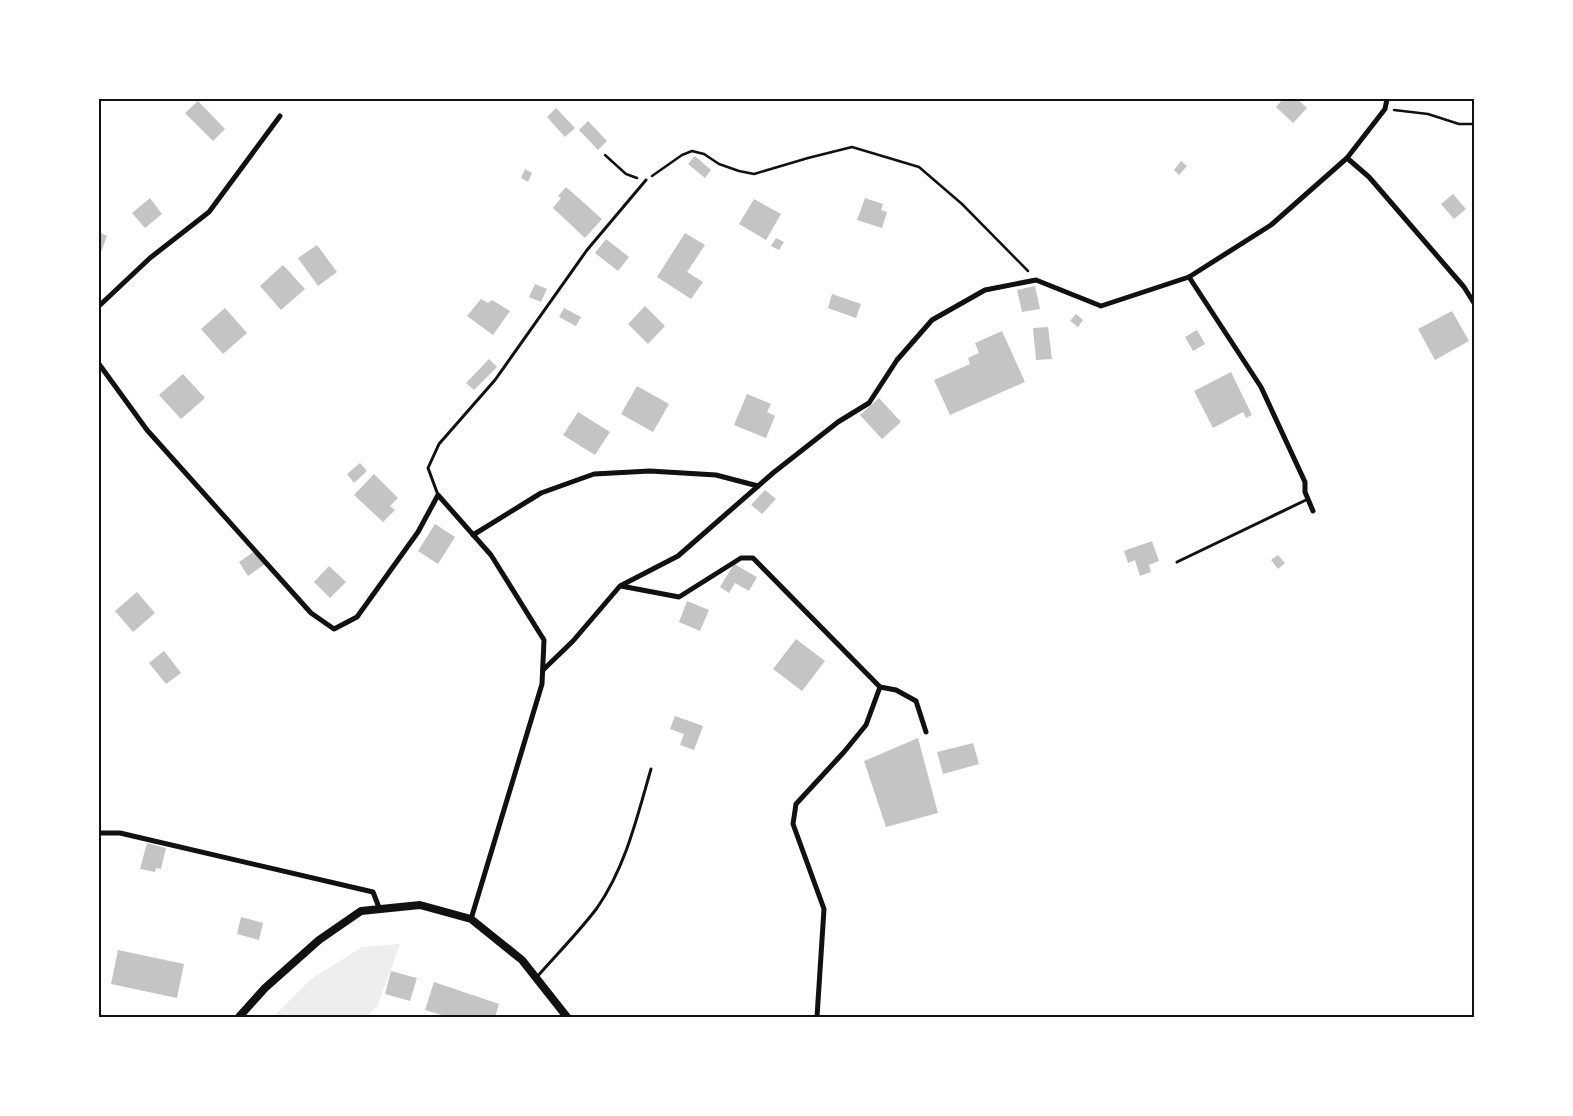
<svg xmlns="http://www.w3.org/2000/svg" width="1573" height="1116" font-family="Cabin,sans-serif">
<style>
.green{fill:#eee}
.building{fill:#c4c4c4}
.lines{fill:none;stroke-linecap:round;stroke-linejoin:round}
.path{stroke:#111;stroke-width:2.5}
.service{stroke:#111;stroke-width:3}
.minor{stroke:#111;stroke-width:5}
.tertiary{stroke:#111;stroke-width:8}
.neatline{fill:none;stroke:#111;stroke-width:2}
</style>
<rect width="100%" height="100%" fill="#fff"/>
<path class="green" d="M 400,944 L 377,1007 L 366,1017 L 273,1017 L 311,979 L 362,947 Z"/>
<g class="building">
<path d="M 1283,99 L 1297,99 L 1307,108 L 1293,123 L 1276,107 Z"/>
<path d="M 198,101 L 225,129 L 213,141 L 185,113 Z"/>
<path d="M 556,108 L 575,128 L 565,137 L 547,117 Z"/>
<path d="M 588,121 L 607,141 L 598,150 L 579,130 Z"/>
<path d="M 695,156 L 711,170 L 705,178 L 688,164 Z"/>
<path d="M 1181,161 L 1187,166 L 1179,175 L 1174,170 Z"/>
<path d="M 525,169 L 532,173 L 528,182 L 521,178 Z"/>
<path d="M 566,187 L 602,219 L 585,238 L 553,208 L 561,198 L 558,196 Z"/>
<path d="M 1453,194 L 1466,209 L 1454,219 L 1441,204 Z"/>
<path d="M 150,198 L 162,214 L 145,228 L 132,213 Z"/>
<path d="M 865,198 L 883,204 L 881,210 L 887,212 L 882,228 L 857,220 Z"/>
<path d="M 754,199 L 781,214 L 766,240 L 739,224 Z"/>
<path d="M 99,232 L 107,236 L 101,252 L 99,251 Z"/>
<path d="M 685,233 L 705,245 L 687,272 L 703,282 L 691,299 L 657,277 Z"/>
<path d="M 776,238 L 784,242 L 779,250 L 771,246 Z"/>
<path d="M 606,239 L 629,257 L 618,271 L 595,253 Z"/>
<path d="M 317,245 L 337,272 L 318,286 L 298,258 Z"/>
<path d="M 283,265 L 305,289 L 281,310 L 260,286 Z"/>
<path d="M 535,284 L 547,289 L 541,302 L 529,297 Z"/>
<path d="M 1035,286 L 1040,309 L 1022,312 L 1017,290 Z"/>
<path d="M 832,294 L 861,304 L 856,318 L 828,308 Z"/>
<path d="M 481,299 L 488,303 L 492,300 L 510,311 L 493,335 L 467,316 Z"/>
<path d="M 645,306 L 665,326 L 648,344 L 628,324 Z"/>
<path d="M 225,308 L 247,333 L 223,354 L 201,329 Z"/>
<path d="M 564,308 L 581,317 L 576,326 L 559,317 Z"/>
<path d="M 1452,311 L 1469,341 L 1435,360 L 1418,329 Z"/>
<path d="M 1076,314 L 1083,320 L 1078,327 L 1070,321 Z"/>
<path d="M 1048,327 L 1052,359 L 1036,360 L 1033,328 Z"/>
<path d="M 1197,330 L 1205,344 L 1193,351 L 1185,337 Z"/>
<path d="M 1002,331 L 1025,382 L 950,415 L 934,380 L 970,364 L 968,358 L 979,353 L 975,343 Z"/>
<path d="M 489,359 L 497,367 L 474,390 L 466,383 Z"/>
<path d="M 1231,372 L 1252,415 L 1246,418 L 1243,412 L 1213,428 L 1194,391 Z"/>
<path d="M 183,374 L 205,398 L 181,419 L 159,395 Z"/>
<path d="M 637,386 L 669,404 L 653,432 L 621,414 Z"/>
<path d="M 747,394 L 771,404 L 767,412 L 775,416 L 766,438 L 734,425 Z"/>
<path d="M 879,398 L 901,422 L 882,439 L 860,415 Z"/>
<path d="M 578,412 L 610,432 L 595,455 L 563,435 Z"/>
<path d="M 360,463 L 367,471 L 354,483 L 347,474 Z"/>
<path d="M 374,474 L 398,498 L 390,506 L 395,510 L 383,522 L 354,495 Z"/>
<path d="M 765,490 L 776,499 L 762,514 L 751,505 Z"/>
<path d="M 435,524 L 455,537 L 438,564 L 418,551 Z"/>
<path d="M 1152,541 L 1159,561 L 1149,565 L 1151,572 L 1140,576 L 1135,560 L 1128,563 L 1124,551 Z"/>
<path d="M 255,551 L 265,564 L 248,576 L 239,562 Z"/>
<path d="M 1278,555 L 1285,563 L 1278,569 L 1271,560 Z"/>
<path d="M 734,564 L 757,577 L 749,591 L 735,583 L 729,593 L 720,587 Z"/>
<path d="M 329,566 L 346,582 L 330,598 L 314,582 Z"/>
<path d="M 137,592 L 155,613 L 133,632 L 115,611 Z"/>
<path d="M 687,601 L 709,610 L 700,631 L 679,622 Z"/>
<path d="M 796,639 L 825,661 L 802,691 L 773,669 Z"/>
<path d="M 164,651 L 181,673 L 166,684 L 149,663 Z"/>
<path d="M 675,716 L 703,726 L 694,750 L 680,745 L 684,734 L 670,729 Z"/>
<path d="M 918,738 L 938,813 L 886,827 L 864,761 Z"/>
<path d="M 973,743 L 979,764 L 943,774 L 937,752 Z"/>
<path d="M 147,843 L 166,848 L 161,869 L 156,868 L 155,872 L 140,869 Z"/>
<path d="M 241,917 L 263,923 L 259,940 L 237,934 Z"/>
<path d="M 118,950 L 184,964 L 177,998 L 111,984 Z"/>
<path d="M 391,971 L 417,978 L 410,1001 L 385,994 Z"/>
<path d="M 434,982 L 499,1004 L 495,1017 L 448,1017 L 425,1010 Z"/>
</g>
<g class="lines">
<g class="path">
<path d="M 1394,110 L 1428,114 L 1459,124 L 1474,124"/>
<path d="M 605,155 L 626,174 L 637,178"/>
<path d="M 652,176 L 682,155 L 692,151 L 704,154 L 719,164 L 739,171 L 754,174 L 808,158 L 852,147 L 919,167 L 962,204 L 1028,271"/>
</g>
<g class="service">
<path d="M 438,495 L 428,468 L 439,444 L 495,380 L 587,250 L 646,180"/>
<path d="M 1177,562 L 1308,499"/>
<path d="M 536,978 C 556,955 579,932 597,908 C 626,866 637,817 651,769"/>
</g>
<g class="minor">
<path d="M 1347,158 L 1385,109 L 1387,99"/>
<path d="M 1189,277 L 1261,387 L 1305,482 L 1305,492 L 1313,511"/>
<path d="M 99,306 L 150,258 L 209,212 L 280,116"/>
<path d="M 99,364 L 147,430 L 311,613 L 334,629 L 357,617 L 418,532 L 438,495 L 491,555 L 544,640 L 542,684 L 471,919"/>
<path d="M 473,535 L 541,493 L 594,474 L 650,471 L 716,475 L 758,486"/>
<path d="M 621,586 L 679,597 L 741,558 L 753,558 L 880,687 L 896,690 L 916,701 L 926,732"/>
<path d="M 543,670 L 573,641 L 620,586 L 678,556 L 773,473 L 838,422 L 869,403 L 897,360 L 932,320 L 985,290 L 1036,280 L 1101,306 L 1189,277 L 1271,225 L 1347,158 L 1369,177 L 1464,287 L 1474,303"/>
<path d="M 99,833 L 120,833 L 373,892 L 380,910"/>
<path d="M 817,1017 L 824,909 L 793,824 L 796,804 L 844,752 L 866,725 L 880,687"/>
</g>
<path class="tertiary" d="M 239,1017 L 265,988 L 319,940 L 361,911 L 420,905 L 471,919 L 522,960 L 567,1017"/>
</g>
<rect width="1573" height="1116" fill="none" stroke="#ffffff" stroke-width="200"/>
<rect x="100" y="100" width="1373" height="916" class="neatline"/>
</svg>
